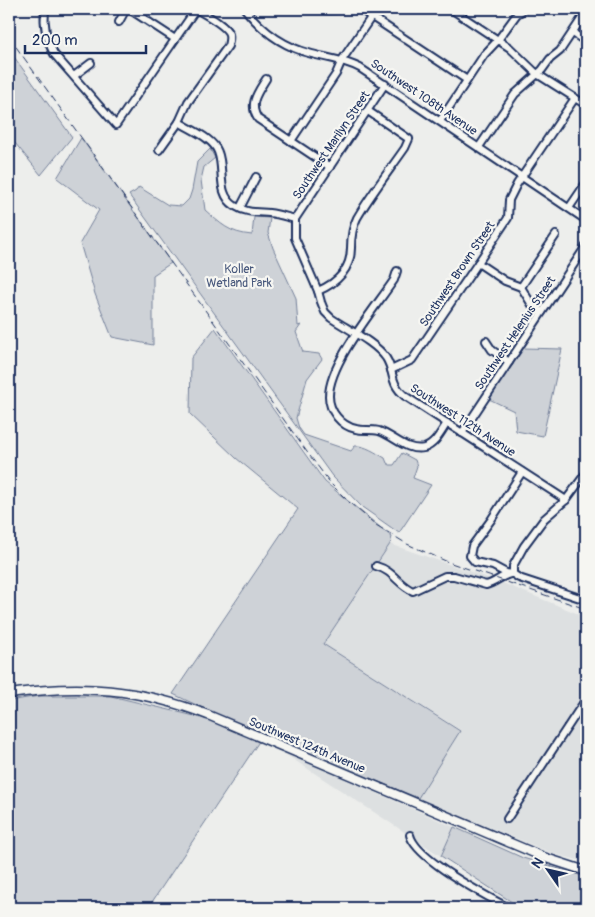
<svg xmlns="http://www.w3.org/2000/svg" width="595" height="917" font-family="Pangolin,sans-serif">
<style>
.built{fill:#dde0e1}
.green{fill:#ced2d7;stroke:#74809a}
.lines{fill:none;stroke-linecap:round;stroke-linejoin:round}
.minor-casing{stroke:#1b2f5e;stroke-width:10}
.major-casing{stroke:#1b2f5e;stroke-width:11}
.minor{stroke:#f6f6f2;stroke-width:6}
.major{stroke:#f6f6f2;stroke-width:8}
.rail{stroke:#1b2f5e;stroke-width:1;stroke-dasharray:8 4;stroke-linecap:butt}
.labels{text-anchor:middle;stroke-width:4.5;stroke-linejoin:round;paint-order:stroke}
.street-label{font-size:12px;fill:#1b2f5e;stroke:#f6f6f2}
.park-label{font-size:12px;fill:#48587c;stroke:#f6f6f2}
</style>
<rect width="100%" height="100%" fill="#edeeec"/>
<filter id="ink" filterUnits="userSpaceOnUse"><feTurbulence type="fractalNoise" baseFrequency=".02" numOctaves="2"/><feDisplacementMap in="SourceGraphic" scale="10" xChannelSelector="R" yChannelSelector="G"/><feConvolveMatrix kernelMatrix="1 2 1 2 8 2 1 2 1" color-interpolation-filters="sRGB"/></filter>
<g filter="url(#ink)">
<g class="built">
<path d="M 390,544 L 500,582 L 586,617 L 586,862 L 554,854 L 418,798 L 460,730 L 323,644 Z"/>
<path d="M 279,750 L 454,827 L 441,856 Z"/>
</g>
<g class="green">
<path d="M 9,50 L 72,137 L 41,175 L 15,143 L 9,140 Z"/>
<path d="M 81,138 L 171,263 L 153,275 L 153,345 L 112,337 L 95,294 L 80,243 L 99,210 L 57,178 Z"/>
<path d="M 210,149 L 215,158 L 204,167 L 201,180 L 205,210 C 221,224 229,233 252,235 L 254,217 L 270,218 L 268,233 L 273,248 L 296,298 L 298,326 L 301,325 L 296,332 L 303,352 L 319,354 L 322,359 L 307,379 L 296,418 L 299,428 L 304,435 L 351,451 L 355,446 C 365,445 376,453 385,458 L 387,463 L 390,465 L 394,465 L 402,453 L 415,460 L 417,466 L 413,478 L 431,485 L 399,533 L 362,507 L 332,476 L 129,195 L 136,191 L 139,187 L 168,205 L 182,206 L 189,199 L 192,190 L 197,162 Z"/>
<path d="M 215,328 L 325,482 L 392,537 L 390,544 L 323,644 L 460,731 L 418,798 L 220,716 L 173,694 L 298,509 L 236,458 L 190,414 L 191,358 Z"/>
<path d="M 523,348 L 562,349 L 543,436 L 516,431 L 514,411 L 489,399 Z"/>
<path d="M 39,696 L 111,696 L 203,718 L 260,740 L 148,908 L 9,908 L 9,701 Z"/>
<path d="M 454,827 L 523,858 L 586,877 L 586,908 L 521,908 L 441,856 Z"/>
</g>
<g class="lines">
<defs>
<g id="minor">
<path d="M 45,9 C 43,26 46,39 54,54 L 116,125 L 196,9"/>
<path d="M 129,9 L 175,39"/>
<path d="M 245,9 C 262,31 284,47 312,54 C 328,58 345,60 360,68 L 586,220"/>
<path d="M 322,9 L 330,10 L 341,9"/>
<path d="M 360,9 L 467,80"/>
<path d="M 451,9 L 510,48 L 537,74 L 586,105"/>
<path d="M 119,22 L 126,9"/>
<path d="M 573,33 L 586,42"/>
<path d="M 74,76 L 91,63"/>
<path d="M 266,79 C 258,92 248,104 258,119 L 330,167"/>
<path d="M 385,84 L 295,219 L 295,238 L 318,291 L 321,302 L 325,312 L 331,318 C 347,329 375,342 386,358 C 395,372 389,383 405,396 L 566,500"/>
<path d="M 440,121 L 484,55 L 498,40 L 517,14 L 525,9"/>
<path d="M 179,122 C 191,130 213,138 218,152 C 225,170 216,194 235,206 C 246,213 257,212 269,213 C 278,214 287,217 295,219"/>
<path d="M 291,141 L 336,74 L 342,60 L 372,16"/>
<path d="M 479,147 L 515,94 L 542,70 L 550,59 L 560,51 L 586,12"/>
<path d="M 159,150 L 179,122 L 188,102 L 228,46 C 229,42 230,38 229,34 C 226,25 204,14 196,9"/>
<path d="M 240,208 L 256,177"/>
<path d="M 569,208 L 586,183"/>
<path d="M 478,263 L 505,281 L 521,287 L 532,305 L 542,312"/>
<path d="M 397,271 L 394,280 C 375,308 329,363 329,396 C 329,411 341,426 356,429 C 363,431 371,429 379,431 C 394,436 407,452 424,448 C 435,445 441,432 447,423"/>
<path d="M 521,287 L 556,235"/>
<path d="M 318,291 C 337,283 351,269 351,248 C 351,237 352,228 357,218 C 371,194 389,171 405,148 L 409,139 L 368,111"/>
<path d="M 486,341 L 492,350 L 509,362"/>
<path d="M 391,370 L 412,360 L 478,263 L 508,218 L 509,200 L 517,184 L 575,98"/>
<path d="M 462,433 L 586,246"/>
<path d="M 522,472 L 491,520 L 472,546 L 470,556 L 475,562 L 493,566 L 506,573 L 513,574 L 519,578 L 586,600"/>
<path d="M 376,566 C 394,571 398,585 413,591 L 445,576 L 454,576 L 486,585 C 495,583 501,576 510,574"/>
<path d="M 513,574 L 513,566 L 524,546 L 544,519 L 566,500 L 586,473"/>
<path d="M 507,819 L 586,699"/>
<path d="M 410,835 C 416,859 486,896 509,908"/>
</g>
<path id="major" d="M 9,694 C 83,684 138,688 208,715 L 546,858 L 586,871"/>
</defs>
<use href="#minor" class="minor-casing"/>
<use href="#major" class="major-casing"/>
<use href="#minor" class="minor"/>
<use href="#major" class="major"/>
<path class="rail" d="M 9,37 L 307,452 L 332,485 L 350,503 L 376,525 L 407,544 L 448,562 L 586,609"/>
</g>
</g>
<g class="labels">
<g class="street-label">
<text transform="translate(424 97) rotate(34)" y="4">Southwest 108th Avenue</text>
<text transform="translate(331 145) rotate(-56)" y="4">Southwest Marilyn Street</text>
<text transform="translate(457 274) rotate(-56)" y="4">Southwest Brown Street</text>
<text transform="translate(515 333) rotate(-56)" y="4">Southwest Helenius Street</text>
<text transform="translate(463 420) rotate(33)" y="4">Southwest 112th Avenue</text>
<text transform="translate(307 745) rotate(23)" y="4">Southwest 124th Avenue</text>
</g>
<g class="park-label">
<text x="239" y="273">Koller<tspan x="239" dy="14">Wetland Park</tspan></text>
</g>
</g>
<rect width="595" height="917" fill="none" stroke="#f6f6f2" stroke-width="30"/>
<rect x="15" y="15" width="565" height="887" fill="none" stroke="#1b2f5e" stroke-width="2" filter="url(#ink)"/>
<g transform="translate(548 870) rotate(304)" stroke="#f6f6f2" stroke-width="4" paint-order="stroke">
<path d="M0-4L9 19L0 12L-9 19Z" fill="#1b2f5e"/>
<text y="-8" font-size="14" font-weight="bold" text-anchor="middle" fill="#1b2f5e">N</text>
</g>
<path d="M25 45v8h121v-8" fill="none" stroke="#1b2f5e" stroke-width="2.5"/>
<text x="32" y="45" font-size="15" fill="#1b2f5e" stroke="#f6f6f2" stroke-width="4" paint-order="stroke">200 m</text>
</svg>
